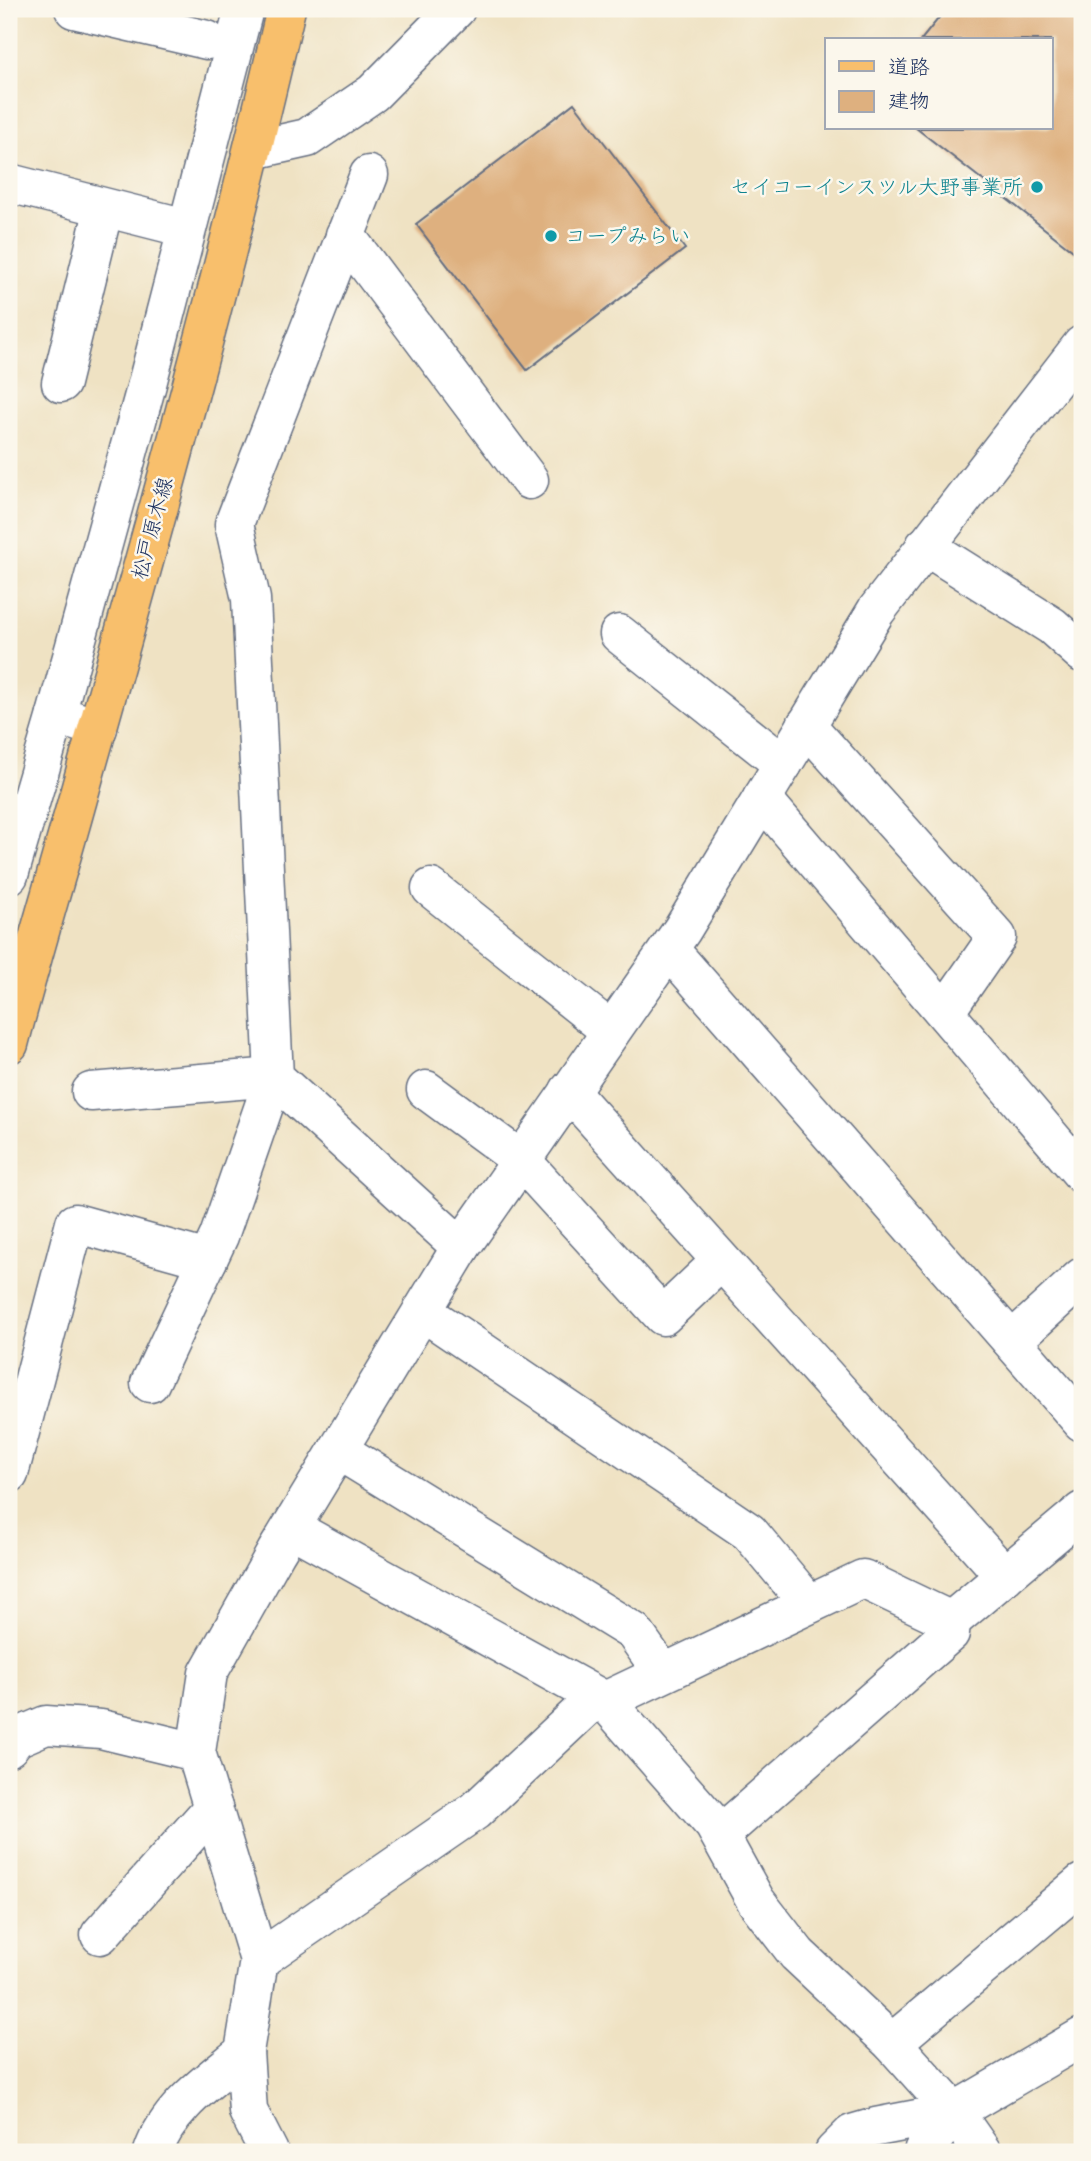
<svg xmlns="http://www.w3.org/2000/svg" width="1091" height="2161" font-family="Mali,'Klee One',sans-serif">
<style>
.building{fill:#deb07f}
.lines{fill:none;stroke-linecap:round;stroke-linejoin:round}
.minor-casing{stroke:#656e81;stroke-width:41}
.major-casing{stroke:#656e81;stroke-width:41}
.minor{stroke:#fff;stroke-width:38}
.major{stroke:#f8bf6c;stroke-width:38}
.culture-dot{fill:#0f9aa8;stroke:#fbf7ec;stroke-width:2.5}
.labels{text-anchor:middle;stroke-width:5;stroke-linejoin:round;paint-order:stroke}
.culture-label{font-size:21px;fill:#0d838f;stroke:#fbf7ec;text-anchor:end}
.street-label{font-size:21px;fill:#1b2f5e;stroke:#fbf7ec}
</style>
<rect width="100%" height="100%" fill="#fbf7ec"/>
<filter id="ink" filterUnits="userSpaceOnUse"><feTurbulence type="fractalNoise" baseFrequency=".0143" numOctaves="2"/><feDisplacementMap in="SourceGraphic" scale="14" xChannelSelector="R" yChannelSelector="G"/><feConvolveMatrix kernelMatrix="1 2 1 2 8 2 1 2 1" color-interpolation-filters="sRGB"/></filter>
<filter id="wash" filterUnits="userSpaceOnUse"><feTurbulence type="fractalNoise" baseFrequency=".00686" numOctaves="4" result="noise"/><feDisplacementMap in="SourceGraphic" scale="28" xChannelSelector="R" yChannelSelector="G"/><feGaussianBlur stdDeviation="1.57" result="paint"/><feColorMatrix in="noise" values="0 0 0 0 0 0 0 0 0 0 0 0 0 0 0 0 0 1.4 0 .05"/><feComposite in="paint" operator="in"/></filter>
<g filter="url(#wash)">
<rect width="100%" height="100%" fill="#efe2c3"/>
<g id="blocks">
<g class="building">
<path d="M 946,9 L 1082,9 L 1082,247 L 1077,254 L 916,128 L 1051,128 L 1051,40 L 921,40 Z"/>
<path d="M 574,103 L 685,249 L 527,370 L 416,224 Z"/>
</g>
</g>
</g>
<g filter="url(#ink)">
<use href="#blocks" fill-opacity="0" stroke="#656e81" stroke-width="2"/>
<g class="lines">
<defs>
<g id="minor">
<path d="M 74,9 L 207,40"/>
<path d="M 253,150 L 307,138 L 373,93 L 456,9"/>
<path d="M 369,175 L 234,524 L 251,599 L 274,1077 L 461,1247"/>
<path d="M 9,183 L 186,228"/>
<path d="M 345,235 L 529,480"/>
<path d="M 61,383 L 104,208"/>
<path d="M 925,546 L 1052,626 L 1082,653"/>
<path d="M 619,634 L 783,764"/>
<path d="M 806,725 L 997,937 L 945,1012"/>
<path d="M 98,728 L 56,715 L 147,384 L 244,9"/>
<path d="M 762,798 L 1082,1174"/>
<path d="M 9,875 L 56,715"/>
<path d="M 431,888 L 611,1031"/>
<path d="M 669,949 L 1082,1422"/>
<path d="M 426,1090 L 521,1160 L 663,1316 L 721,1261"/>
<path d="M 569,1091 L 1005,1576"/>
<path d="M 91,1092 L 274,1077 L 219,1236 L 150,1383"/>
<path d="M 422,1311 L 749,1532 L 809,1604"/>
<path d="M 1012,1341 L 1082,1277"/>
<path d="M 338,1450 L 634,1632 L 663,1673"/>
<path d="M 9,1474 L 75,1223 L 208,1260"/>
<path d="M 291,1528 L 605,1701 L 863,1579 L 951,1621 L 1082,1511"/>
<path d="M 9,1747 L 16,1738 L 46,1725 L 101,1729 L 196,1752"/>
<path d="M 720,1835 L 950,1633 L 951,1621"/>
<path d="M 100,1935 L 213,1808"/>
<path d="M 259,1960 L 475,1811 L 587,1706 L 605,1701 L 714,1825 L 756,1901 L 797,1954 L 892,2043 L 954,2112 L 982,2152"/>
<path d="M 892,2043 L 1082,1883"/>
<path d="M 153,2152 C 168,2108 210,2080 244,2052"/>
<path d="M 269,2152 L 248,2111 L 244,2052 L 259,1960 L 196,1752 L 208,1673 L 276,1552 L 461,1247 L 682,930 L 876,611 L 1082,345"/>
<path d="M 834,2152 L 852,2134 L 876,2127 L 954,2112 L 1082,2037"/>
<path d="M 923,2152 L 954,2112"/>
</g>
<path id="major" d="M 9,1044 C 33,952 61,861 86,769 C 157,517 227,264 286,9"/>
</defs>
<use href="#minor" class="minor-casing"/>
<use href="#major" class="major-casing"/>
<use href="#minor" class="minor"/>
<use href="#major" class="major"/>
</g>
</g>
<g class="culture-dot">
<circle cx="1037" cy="187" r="7"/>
<circle cx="551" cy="236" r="7"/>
</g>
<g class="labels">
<g class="culture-label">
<text x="1023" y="194">セイコーインスツル大野事業所</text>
<text x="565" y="243" text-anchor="start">コープみらい</text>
</g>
<g class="street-label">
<text transform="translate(152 528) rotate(-75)" y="7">松戸原木線</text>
</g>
</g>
<rect width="1091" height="2161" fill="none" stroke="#fbf7ec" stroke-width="35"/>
<rect x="825" y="38" width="228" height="91" fill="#fbf7ec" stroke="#a1a7b3" stroke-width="2"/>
<rect x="839" y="61" width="35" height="10" fill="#f8bf6c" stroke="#a1a7b3" stroke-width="2"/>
<text x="888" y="74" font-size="21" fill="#1b2f5e">道路</text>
<rect x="839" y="91" width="35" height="21" fill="#deb07f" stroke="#a1a7b3" stroke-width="2"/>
<text x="888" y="108" font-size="21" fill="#1b2f5e">建物</text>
</svg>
